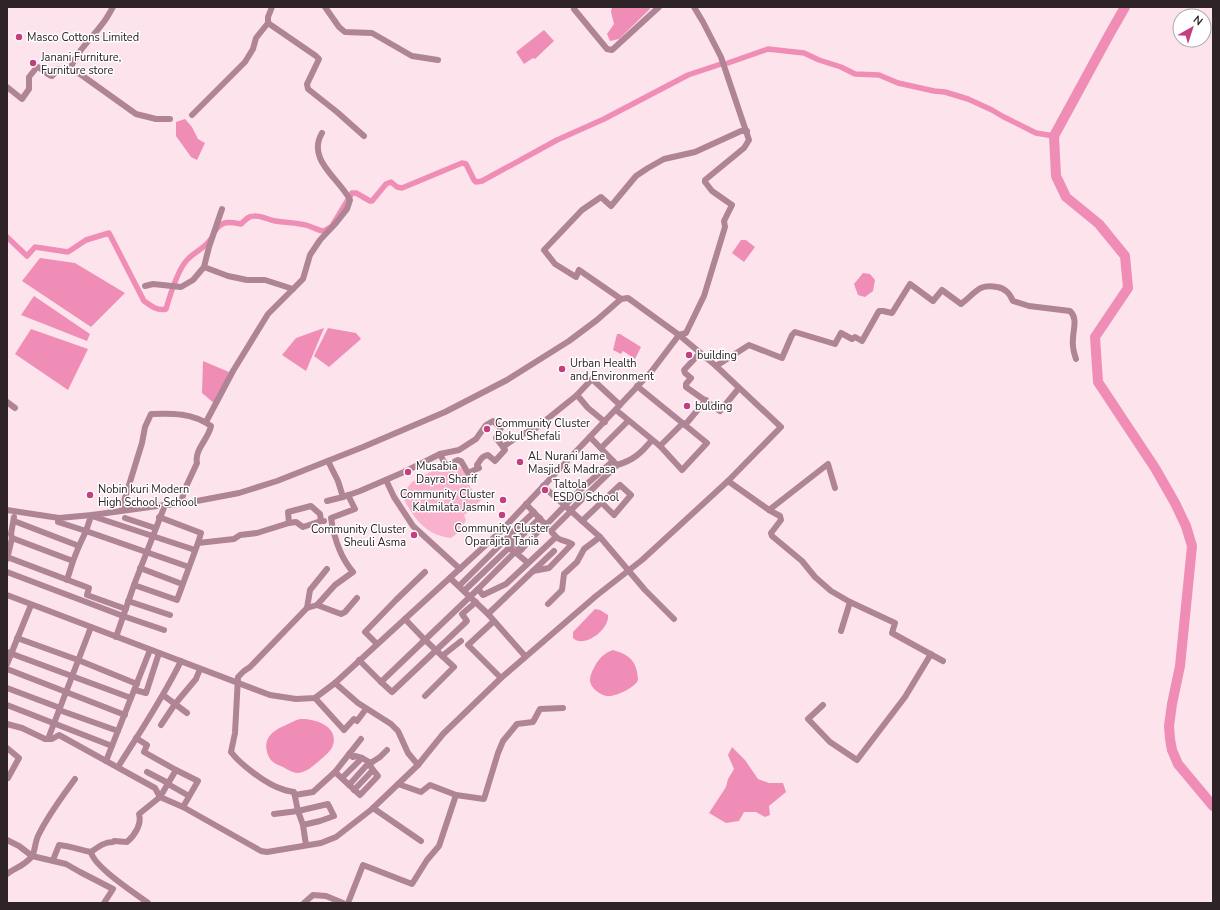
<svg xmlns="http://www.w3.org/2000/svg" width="1220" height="910" font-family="'Nunito Sans',sans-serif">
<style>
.green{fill:#f9b1cd}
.water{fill:#f08db6}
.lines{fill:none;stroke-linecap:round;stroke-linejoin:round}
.canal{stroke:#f08db6;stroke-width:5.5}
.river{stroke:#f08db6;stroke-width:10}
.street{stroke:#af8494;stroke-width:6}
.poi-dot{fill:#c43e80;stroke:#fff;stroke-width:1.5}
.labels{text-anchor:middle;stroke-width:3;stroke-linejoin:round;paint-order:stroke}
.poi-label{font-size:11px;fill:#2e2327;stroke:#fff;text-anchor:start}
</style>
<rect width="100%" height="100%" fill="#fde4ec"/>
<path class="green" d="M 459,467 L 466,472 L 469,481 L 468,483 C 472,490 475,495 482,499 L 474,507 L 464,515 L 466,520 L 460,531 L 451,538 C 431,536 418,524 409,508 C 406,503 403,499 403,493 L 412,482 L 432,471 L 436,470 L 444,472 Z"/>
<g class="water">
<path d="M 612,7 L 649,7 L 650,9 L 619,39 L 610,41 L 607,34 L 614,24 L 611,12 Z"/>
<path d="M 544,30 L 554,41 L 535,59 L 533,58 L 524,64 L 516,52 Z"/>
<path d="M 185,119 L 192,127 L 198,139 L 205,143 L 197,160 L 191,157 L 176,136 L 176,122 Z"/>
<path d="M 741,240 L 746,240 L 755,247 L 744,262 L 732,253 Z"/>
<path d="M 40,258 L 75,263 L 125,293 L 91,327 L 22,281 Z"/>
<path d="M 863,273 L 870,274 L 875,280 L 873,291 L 865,297 L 858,295 L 854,284 Z"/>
<path d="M 34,296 L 90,334 L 87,341 L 21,315 Z"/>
<path d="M 324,328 L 306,371 L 282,355 L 296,338 Z"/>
<path d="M 328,328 L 356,333 L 361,339 L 329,367 L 314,356 Z"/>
<path d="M 31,329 L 88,349 L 68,390 L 15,354 Z"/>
<path d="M 617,334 L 620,334 L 641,347 L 635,359 L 623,351 L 621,354 L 613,350 Z"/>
<path d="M 203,361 L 229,372 L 215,404 L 202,393 Z"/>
<path d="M 595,609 L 600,610 L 608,615 C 610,629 584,649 573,638 L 573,632 Z"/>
<path d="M 613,650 C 623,653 633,657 636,668 C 637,671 638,677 638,680 C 636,687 616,696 610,696 C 602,697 590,688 590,680 C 590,676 592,671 594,668 C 598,659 604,653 613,650 Z"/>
<path d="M 300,719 C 314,718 339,726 333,745 C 331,752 324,756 319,761 C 313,766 307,772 298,773 C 291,773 285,767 278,765 C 272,762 269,759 267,752 C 263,737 274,730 286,725 C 291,723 295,720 300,719 Z"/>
<path d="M 732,747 L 745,760 L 758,779 L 769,783 L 783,783 L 786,792 L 769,806 L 770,815 L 765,817 L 756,812 L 744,812 L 739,821 L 726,823 L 709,813 L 726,787 L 728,779 L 734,769 L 728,755 Z"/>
</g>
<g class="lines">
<g class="canal">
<path d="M 728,63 L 768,49 L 804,53 L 819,60 L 841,67 L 855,74 L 879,75 L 898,83 L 934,91 L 945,92 L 968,99 L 992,110 L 1002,116 L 1036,133 L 1054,136"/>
<path d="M 215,231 C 222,220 230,222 241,224 C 245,220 248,216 254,216 C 261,215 268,220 275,221 C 287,223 298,222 309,226 C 315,228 318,231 324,231 L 332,226 L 352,193 L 356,193 L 370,201 L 372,201 L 386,184 L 391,182 L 397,187 L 402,188 L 462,163 L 466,164 L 474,180 L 476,182 L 482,181 L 557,140 L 604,119 L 688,75 L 721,64"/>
<path d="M 7,237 L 27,256 L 35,247 L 68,252 L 86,240 L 109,233 L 144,301 C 151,306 157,311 166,309 C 170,295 177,271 187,260 C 194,252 204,249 210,240"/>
</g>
<path class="river" d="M 1125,7 L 1109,35 L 1054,136 L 1056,176 L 1066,197 L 1099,224 L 1125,256 L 1128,288 L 1095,337 L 1098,382 L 1155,468 L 1175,503 L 1186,526 L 1192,546 L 1180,666 L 1172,704 L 1169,726 L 1170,739 L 1172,750 L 1178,764 L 1213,806"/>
<g class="street">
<path d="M 272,7 L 268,17 L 268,23 L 316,56 L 319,59 L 307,84 L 308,89 L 337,112 L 364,136"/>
<path d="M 325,7 L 339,27 L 345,32 L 372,33 L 412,56 L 438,60"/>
<path d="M 574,9 L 607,49 L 612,50 L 659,7"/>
<path d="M 70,69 C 77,51 92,38 103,23 C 107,18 110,12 113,7"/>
<path d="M 7,87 L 22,99 L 29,89 L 29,77 L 37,67 C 43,68 46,75 52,76 L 58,69 L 67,72 L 70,69 L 80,74 L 136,114 L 156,119 L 170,119"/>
<path d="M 192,115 L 245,62 L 253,49 L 256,38 L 268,23"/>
<path d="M 204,267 L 228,276 L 247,280 L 265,280 L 293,289"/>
<path d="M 145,286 L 153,284 L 181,287 L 193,280 L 204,267 L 209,247 L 222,209"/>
<path d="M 621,299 L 579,270 L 576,277 L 555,264 L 544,250 L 582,210 L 601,197 L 611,206 L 636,176 L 648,168 L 664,159 L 695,152 L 741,131 L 747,131"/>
<path d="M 700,353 L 684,370 L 685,373 L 691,378 L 686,384 L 686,387 L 720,411 L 739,388"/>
<path d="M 716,366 L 749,345 L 782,358 L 792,335 L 795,332 L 835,344 L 841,333 L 852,339 L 855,337 L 862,341 L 879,311 L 883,311 L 892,313 L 910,284 L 933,301 L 942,290 L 961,304 C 975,294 978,283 997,287 C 1005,288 1010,294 1013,301 L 1029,306 L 1070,311 C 1078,318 1073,330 1073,339 C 1072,346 1074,353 1076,359"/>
<path d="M 637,386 L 707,443 L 682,470 L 660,446 L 683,423"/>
<path d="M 577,395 L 588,408 L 605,422"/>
<path d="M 7,402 L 15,408"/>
<path d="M 616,410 L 660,446"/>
<path d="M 206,422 L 233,371 L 268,314 L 303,279 L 310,255 L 320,240 L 336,223 L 347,209 L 350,200 C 340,179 306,160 322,133"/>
<path d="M 685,425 L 706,400"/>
<path d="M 601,448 L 628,421"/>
<path d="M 440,454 L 446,466 L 458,460 L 461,461 L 468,473 L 479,468 L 477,465 C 481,459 482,456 488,455 L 495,461 L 505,450 L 503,447 L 517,437 L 536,428 L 577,395 L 592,379 L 620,405"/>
<path d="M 328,461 L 338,481 L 343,497 L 360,491 L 404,472 L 440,454 L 459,450 L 476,439 L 486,425 L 493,421 L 501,428 L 496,438 L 503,447"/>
<path d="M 617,465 C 634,460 641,453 652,440"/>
<path d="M 386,480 L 394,497 L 413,526 L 460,569"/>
<path d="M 728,481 L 769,510 L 780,516 L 781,520 L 771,533 L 772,536 L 802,561 L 815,577 L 831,591 L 850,602 L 895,623 L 892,633 L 943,661"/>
<path d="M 543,486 L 600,537 L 645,590 L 674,619"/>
<path d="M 327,501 L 343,497"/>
<path d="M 165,505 L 134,585 L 177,600 L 198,543 L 234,539 L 240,535 L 257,533 L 289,523 L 296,522 L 303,527 L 321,521"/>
<path d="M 7,510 L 59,518 L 92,515 L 165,505 L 181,504 L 239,493 L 277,481 L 363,447 L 445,412 L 507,380 L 569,341 L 597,320 L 621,299 L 628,298 L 679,335 L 686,333 L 704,296 L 725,227 L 724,221 L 732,205 L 712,191 L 705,182 L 705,180 L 744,148 L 749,140 L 721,57 L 703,22 L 694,7"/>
<path d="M 769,510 L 828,464 L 835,488"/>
<path d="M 121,511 L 142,443 L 145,427 L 151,414 C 172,413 193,413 211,426 C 209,438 194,450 197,463 L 184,491 L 181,504"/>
<path d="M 570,511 L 617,465 L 590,437"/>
<path d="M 92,516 L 195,550"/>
<path d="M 159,517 L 201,533 L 198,543"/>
<path d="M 59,518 L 58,522 L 86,531 L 91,516 L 92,515"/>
<path d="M 125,518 L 155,528"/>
<path d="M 14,521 L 79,546 L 73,561"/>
<path d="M 582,521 L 620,485 L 631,495 L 614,515 L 602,503"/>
<path d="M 289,523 L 288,512 L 311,506 L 320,514 L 321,521 L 324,521"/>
<path d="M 546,525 L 580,490 L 613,461"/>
<path d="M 551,531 L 571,511"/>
<path d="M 508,537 L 534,512"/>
<path d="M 12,538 L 73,561 L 67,580"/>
<path d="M 79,546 L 86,531 L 189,567"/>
<path d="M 510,549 L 515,552 L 478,589 L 483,595 L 506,584 L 556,537 L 545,524"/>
<path d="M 517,551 L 521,550 L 545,524 L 526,504"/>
<path d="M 515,552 L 528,563"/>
<path d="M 7,557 L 89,588 L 87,595 L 126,609"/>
<path d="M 7,559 L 12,538 L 11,534 L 14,517"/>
<path d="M 140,568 L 182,584"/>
<path d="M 533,571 L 554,551"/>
<path d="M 7,572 L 123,616 L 164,630"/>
<path d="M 450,578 L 488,614 L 525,656"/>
<path d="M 459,586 L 508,537 L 521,550"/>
<path d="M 464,591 L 540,518"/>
<path d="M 7,595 L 270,695 L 296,699 L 315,698 L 335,683 L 501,531 L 651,372 L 679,335 L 716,366 L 781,427 L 728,481 L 642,560 L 596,596 L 501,678 L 443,734 L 418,765 L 372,809 L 336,837 L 321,843 L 267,852 L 261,851 L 183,807 L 198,781 L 176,770 L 160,797"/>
<path d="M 128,601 L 170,615"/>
<path d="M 548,604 L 562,590 L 564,574 L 577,562 L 584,549 L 600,537"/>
<path d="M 317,605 L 341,614 L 345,612 L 357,598"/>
<path d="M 307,608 L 310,590 L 327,569"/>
<path d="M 488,614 L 533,571 L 549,568 L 572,544 C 567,541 561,541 556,537"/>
<path d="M 405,619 L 424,639 L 454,667 L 425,696"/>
<path d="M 494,621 L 468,645 L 501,678"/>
<path d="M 841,631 L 850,602"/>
<path d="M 116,637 L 134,585"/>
<path d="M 17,638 L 78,660 L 137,684"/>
<path d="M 377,644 L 365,632 L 396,600 L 425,572"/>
<path d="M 7,652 L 131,698"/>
<path d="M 442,656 L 461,641"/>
<path d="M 359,660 L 381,682 L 478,589"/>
<path d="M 7,664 L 31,605"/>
<path d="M 7,669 L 125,715"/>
<path d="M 381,682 L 392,692 L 467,621 L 462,614 L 476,602"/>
<path d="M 335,683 L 358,703 L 391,724 L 398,731 L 408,753 L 418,765"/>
<path d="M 7,688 L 60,708"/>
<path d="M 135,690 L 146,693 L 159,653"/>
<path d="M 163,695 L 175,704 L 196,679 L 200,669"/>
<path d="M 315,698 L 344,730 L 354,719 L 357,721 L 366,709"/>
<path d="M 7,705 L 112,746"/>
<path d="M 823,705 L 808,719 L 830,742 L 857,760 L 905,697 L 931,654"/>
<path d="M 59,710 L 118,731"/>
<path d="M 7,724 L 22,728 L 45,739 L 52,739 L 59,735 L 155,788 L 160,797"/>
<path d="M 161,725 L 175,704 L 187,713"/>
<path d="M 136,738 L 147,745 L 144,752 L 176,770"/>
<path d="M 48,739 L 91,627"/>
<path d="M 7,748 L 19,758 L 8,778"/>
<path d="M 349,754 L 353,757 L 355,756 L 362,758"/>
<path d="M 106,761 L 150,650"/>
<path d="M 118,767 C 140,732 163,698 181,661"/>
<path d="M 147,772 L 168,783"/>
<path d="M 335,772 L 360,795 L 378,776 L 373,770"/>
<path d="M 342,778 L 362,758 L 371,763"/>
<path d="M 168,784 L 189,796"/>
<path d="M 398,784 L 421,792 L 430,785 L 456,795"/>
<path d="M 349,785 L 366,766 L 380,757 L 387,750"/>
<path d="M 354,790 L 373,770 L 371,767"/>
<path d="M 295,795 L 313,792 L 335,772 L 361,739"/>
<path d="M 373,808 L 421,841"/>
<path d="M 274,814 L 298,811 L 328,804 L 334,816 L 320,821 L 303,825"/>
<path d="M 7,840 L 19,846 L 32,856 L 66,864 L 80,872 L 113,889 L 104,903"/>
<path d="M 306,845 L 303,825 L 298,811 L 294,792 C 290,791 286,791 282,789 C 267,785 240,764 231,752 L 235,733 L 238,677 L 244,671 L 250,667 L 307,608 L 317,605 L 335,585 L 353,572 C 340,557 334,538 331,518 L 355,509 L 348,495"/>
<path d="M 91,852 C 94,867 135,893 148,903"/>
<path d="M 53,860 L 59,845 C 70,846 80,850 91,852 C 98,847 104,842 113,842 L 114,841 L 127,842 C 135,835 142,824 139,814 L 160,797 L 183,807"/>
<path d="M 7,874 C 15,868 26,865 32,856 C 35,852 35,842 38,836 C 48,815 62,797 75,779"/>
<path d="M 304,903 L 313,895 L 326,896 L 343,903"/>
<path d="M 348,903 L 363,865 L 412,884 L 427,860 L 439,846 L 456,795 L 484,799 L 498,753 L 503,741 L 517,724 L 533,722 L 540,709 L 563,708"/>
</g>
</g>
<g class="poi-dot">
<circle cx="19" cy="37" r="4"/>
<circle cx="33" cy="63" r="4"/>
<circle cx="689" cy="355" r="4"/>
<circle cx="562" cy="369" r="4"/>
<circle cx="687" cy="406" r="4"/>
<circle cx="487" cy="429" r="4"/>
<circle cx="520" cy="462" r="4"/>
<circle cx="408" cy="472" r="4"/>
<circle cx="545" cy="490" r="4"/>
<circle cx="90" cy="495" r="4"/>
<circle cx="503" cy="500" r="4"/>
<circle cx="502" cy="515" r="4"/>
<circle cx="414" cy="535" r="4"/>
</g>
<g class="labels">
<g class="poi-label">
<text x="27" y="41">Masco Cottons Limited</text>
<text x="41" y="61">Janani Furniture,<tspan x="41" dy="13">Furniture store</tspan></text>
<text x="697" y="359">building</text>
<text x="570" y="367">Urban Health<tspan x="570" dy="13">and Environment</tspan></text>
<text x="695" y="410">bulding</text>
<text x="495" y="427">Community Cluster<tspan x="495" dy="13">Bokul Shefali</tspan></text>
<text x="528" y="460">AL Nurani Jame<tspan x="528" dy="13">Masjid &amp; Madrasa</tspan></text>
<text x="416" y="470">Musabia<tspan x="416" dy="13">Dayra Sharif</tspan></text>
<text x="553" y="488">Taltola<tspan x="553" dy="13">ESDO School</tspan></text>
<text x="98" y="493">Nobin kuri Modern<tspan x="98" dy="13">High School, School</tspan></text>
<text x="495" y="498" text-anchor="end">Community Cluster<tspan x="495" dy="13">Kalmilata Jasmin</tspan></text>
<text x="502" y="532" text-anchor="middle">Community Cluster<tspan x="502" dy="13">Oparajita Tania</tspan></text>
<text x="406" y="533" text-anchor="end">Community Cluster<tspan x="406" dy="13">Sheuli Asma</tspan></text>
</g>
</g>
<rect width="1220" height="910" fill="none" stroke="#2e2327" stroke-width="16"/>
<g transform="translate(1192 28) rotate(39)"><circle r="19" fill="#ffffff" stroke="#aba7a9"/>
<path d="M0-3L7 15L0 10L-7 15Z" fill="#c43e80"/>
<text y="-6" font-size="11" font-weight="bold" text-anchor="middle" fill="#2e2327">N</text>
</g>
</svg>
